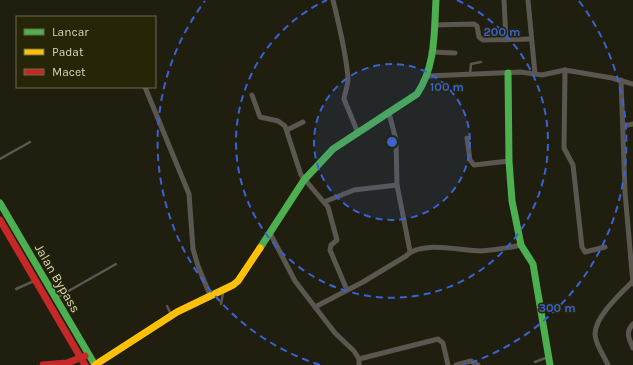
<svg xmlns="http://www.w3.org/2000/svg" width="633" height="365" font-family="Karla,sans-serif">
<style>
.lines{fill:none;stroke-linecap:round;stroke-linejoin:round}
.lane{stroke:#5c5650;stroke-width:2.5}
.street{stroke:#5c5650;stroke-width:5}
.fast{stroke:#4caf50;stroke-width:7}
.slow{stroke:#ffc107;stroke-width:7}
.jam{stroke:#c62828;stroke-width:7}
.ring{fill:none;stroke:#3962d3;stroke-width:2;stroke-dasharray:7 5}
.labels{text-anchor:middle;stroke-width:3;stroke-linejoin:round;paint-order:stroke}
.street-label{font-size:13px;fill:#d6d6b9;stroke:#272508}
.centre{fill:#3962d3;stroke:#272508;stroke-width:2}
.ring-label{font-size:12px;text-anchor:middle;font-weight:bold;fill:#3962d3;stroke:#272508;stroke-width:3;stroke-linejoin:round;paint-order:stroke}
</style>
<rect width="100%" height="100%" fill="#201f0f"/>
<g class="lines">
<g class="lane">
<path d="M 470,74 L 471,64 L 481,62"/>
<path d="M 0,159 L 30,142"/>
<path d="M 16,289 L 34,281"/>
<path d="M 58,297 L 116,264"/>
<path d="M 221,304 L 223,293"/>
<path d="M 167,306 L 171,314"/>
<path d="M 535,362 L 548,357"/>
</g>
<g class="street">
<path d="M 333,0 C 339,25 346,52 348,78 C 348,86 345,92 344,99 L 358,133"/>
<path d="M 504,0 L 506,40"/>
<path d="M 528,0 L 535,74"/>
<path d="M 434,25 L 474,24 L 477,26 L 479,37 L 483,40 L 531,39"/>
<path d="M 431,52 L 455,53"/>
<path d="M 565,70 L 564,148 L 573,165 L 582,247 L 585,252 L 605,247"/>
<path d="M 428,76 L 520,72 L 542,75 L 565,70 L 612,78 L 633,84"/>
<path d="M 621,80 L 625,192 L 633,284"/>
<path d="M 145,87 L 189,194 L 193,249 L 198,266 L 210,295"/>
<path d="M 252,95 L 260,117 L 278,121 L 285,126 L 301,175 L 328,207 L 337,240 L 331,245 L 330,250 L 347,290"/>
<path d="M 389,113 L 396,140 L 397,185 L 410,251"/>
<path d="M 623,126 L 633,124"/>
<path d="M 287,130 L 303,122"/>
<path d="M 467,138 L 470,160 L 474,165 L 509,161"/>
<path d="M 324,202 L 354,190 L 397,185"/>
<path d="M 270,233 L 295,281 L 335,333 L 354,351 L 359,359 L 359,365"/>
<path d="M 315,307 L 363,282 L 406,256 C 421,240 460,251 481,251 C 495,250 508,248 521,245"/>
<path d="M 633,324 C 625,332 629,339 633,348"/>
<path d="M 359,359 L 438,339 L 443,343 L 448,365"/>
<path d="M 456,365 L 471,361 L 478,365"/>
<path d="M 608,365 C 604,356 595,344 595,334 C 595,317 620,294 632,282"/>
</g>
<g class="fast">
<path d="M 508,73 L 509,161 L 512,201 L 521,245 L 533,264 L 550,365"/>
<path d="M 0,203 L 95,365"/>
<path d="M 260,248 L 304,180 L 333,149 L 417,94 C 436,66 434,32 436,0"/>
</g>
<path class="slow" d="M 95,365 L 177,312 L 233,285 L 238,281 L 260,248"/>
<g class="jam">
<path d="M 0,220 L 85,365"/>
<path d="M 43,365 L 67,363 L 85,356"/>
</g>
</g>
<circle cx="392" cy="142" r="78" fill="#3962d3" fill-opacity=".12"/>
<g class="ring">
<circle cx="392" cy="142" r="78"/>
<path d="M457 0A156 156 0 1 1 327 0"/>
<path d="M320 365A234 234 0 0 1 205 1M579 1A234 234 0 0 1 464 365"/>
</g>
<g class="labels">
<g class="street-label">
<text transform="translate(58 278) rotate(60)" y="5">Jalan Bypass</text>
</g>
</g>
<circle cx="392" cy="142" r="6" class="centre"/>
<g class="ring-label">
<text x="502" y="36">200 m</text>
<text x="447" y="91">100 m</text>
<text x="557" y="312">300 m</text>
</g>
<rect x="16" y="16" width="140" height="72" fill="#272508" stroke="#6d6c4f"/>
<rect x="24" y="29" width="20" height="6" fill="#4caf50" stroke="#6d6c4f"/>
<text x="52" y="36" font-size="12" fill="#d6d6b9">Lancar</text>
<rect x="24" y="49" width="20" height="6" fill="#ffc107" stroke="#6d6c4f"/>
<text x="52" y="56" font-size="12" fill="#d6d6b9">Padat</text>
<rect x="24" y="69" width="20" height="6" fill="#c62828" stroke="#6d6c4f"/>
<text x="52" y="76" font-size="12" fill="#d6d6b9">Macet</text>
</svg>
